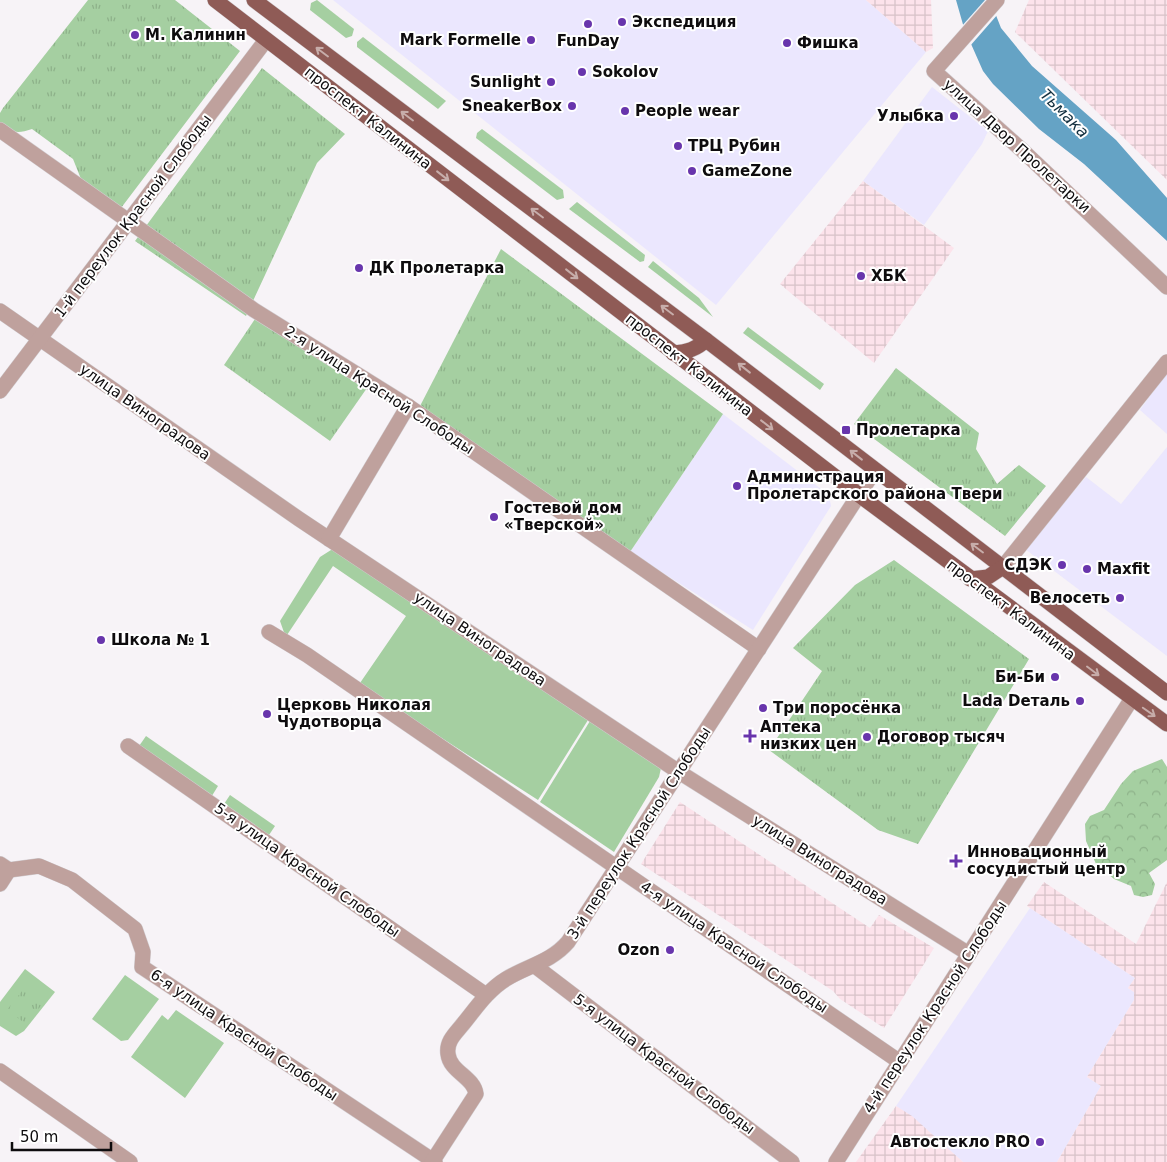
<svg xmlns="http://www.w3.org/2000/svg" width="1167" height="1162" font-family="'DejaVu Sans',sans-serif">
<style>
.commercial{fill:#ebe7fe}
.industrial{fill:url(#industrial-grid)}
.green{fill:#a5cfa1;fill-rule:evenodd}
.forest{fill:url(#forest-crowns)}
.park{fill:url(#park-tufts)}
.water{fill:#65a3c5}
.pier{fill:#f7f3f7}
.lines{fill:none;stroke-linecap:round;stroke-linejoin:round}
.minor-casing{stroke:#d2ced2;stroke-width:16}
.major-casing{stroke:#d2ced2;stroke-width:16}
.minor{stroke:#bfa19d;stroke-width:15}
.major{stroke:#8f5b56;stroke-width:15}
.oneway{stroke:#c7adaa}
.poi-dot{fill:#6835ac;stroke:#fff;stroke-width:2}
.labels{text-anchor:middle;stroke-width:4;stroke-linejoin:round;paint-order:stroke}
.poi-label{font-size:15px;font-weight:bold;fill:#0e0c0e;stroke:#fff;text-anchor:start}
.street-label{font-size:15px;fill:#0e0c0e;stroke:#fff}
.water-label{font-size:16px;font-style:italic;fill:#143141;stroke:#fff}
</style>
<defs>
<pattern id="industrial-grid" width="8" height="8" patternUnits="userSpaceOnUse" patternTransform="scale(1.25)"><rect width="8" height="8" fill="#fce3eb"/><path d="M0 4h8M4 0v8" fill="none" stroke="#d7c2c8"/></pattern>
<pattern id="forest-crowns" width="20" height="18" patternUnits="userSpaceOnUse" patternTransform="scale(1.25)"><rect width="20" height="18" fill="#a5cfa1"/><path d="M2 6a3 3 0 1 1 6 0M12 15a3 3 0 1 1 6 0" fill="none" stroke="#8db189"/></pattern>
<pattern id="park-tufts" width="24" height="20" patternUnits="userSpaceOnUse" patternTransform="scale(1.25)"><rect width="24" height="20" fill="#a5cfa1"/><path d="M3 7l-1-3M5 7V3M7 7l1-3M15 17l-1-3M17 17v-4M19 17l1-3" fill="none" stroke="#8db189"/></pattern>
</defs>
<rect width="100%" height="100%" fill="#f7f3f7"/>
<g class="commercial">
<path d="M 333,0 L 866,0 L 926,52 L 716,305 Z"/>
<path d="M 932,87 L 988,131 L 982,144 L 924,225 L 863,181 Z"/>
<path d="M 1167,372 L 1167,434 L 1140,410 Z"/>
<path d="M 723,414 L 829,495 L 831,506 L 753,630 L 630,552 Z"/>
<path d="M 1167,447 L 1167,656 L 1025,549 L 1086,477 L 1121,504 Z"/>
<path d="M 1030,908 L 1135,978 L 1128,988 L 1134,992 L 1134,1000 L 1087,1077 L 1101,1086 L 1057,1162 L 963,1162 L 912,1117 L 896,1106 Z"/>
</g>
<g class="industrial">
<path d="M 866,0 L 931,0 L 933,48 L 926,52 Z"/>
<path d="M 1029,0 L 1167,0 L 1167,180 L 1015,32 Z"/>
<path d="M 863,181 L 954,248 L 874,363 L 780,284 Z"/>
<path d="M 680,802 L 870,928 L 879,915 L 934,948 L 884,1028 L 840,999 L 833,991 L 641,864 Z"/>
<path d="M 1044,882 L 1136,944 L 1167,882 L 1167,1162 L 1057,1162 L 1101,1086 L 1087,1077 L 1134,1000 L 1134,992 L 1128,988 L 1135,978 L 1027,906 Z"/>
<path d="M 896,1106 L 912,1116 L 963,1162 L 856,1162 Z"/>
</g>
<g class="green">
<path d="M 317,0 L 354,29 L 352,36 L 346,38 L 310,10 L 311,3 Z"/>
<path d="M 363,37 L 446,101 L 438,109 L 357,47 L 357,42 Z"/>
<path d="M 482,129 L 563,190 L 564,198 L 557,200 L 476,138 L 477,133 Z"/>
<path d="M 577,202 L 645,255 L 644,261 L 640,262 L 569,209 Z"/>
<path d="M 653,261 L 699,298 L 713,317 L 648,267 Z"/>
<path d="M 748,327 L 824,384 L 820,390 L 743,333 Z"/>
<path d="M 331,550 L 338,550 L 588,720 L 538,800 L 286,638 L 280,621 L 320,557 ZM 333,566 L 406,616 L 360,683 L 287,635 Z"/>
<path d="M 590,721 L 661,768 L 659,777 L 614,852 L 540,802 Z"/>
<path d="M 146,736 L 218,786 L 210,799 L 137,749 Z"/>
<path d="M 230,795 L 275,826 L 267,838 L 222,807 Z"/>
<path d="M 25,969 L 55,992 L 24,1031 L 16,1036 L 0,1026 L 0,1002 Z"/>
<path d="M 125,975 L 159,999 L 128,1040 L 121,1041 L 92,1019 Z"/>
<path d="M 176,1010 L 224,1043 L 185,1098 L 131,1057 L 162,1015 L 168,1020 Z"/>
</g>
<path class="forest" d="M 1162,759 L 1167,767 L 1167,860 L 1149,873 L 1155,884 L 1152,895 L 1143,897 L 1134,895 L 1131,886 L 1114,879 L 1096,864 L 1086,841 L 1085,824 L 1090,816 L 1104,810 L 1121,784 L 1133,771 Z"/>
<g class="park">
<path d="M 88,0 L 175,0 L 240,51 L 121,208 L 81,179 L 73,159 L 32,129 C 17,134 12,133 0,123 L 0,113 L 3,108 Z"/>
<path d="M 262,68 L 345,134 L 317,163 L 246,316 L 135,241 Z"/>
<path d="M 501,249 L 723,414 L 630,552 L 419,408 Z"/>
<path d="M 257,316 L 367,388 L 330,441 L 224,365 Z"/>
<path d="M 896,368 L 979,433 L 976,449 L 997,484 L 1019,465 L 1046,486 L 1005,536 L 854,424 Z"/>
<path d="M 894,560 L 1029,659 L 918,844 L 878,830 L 769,750 L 822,671 L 793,648 L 855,585 Z"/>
<path d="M 26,986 L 45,1001 L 26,1024 L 7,1010 Z"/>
</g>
<path class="water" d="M 956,0 L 990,0 L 1001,28 L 1032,66 L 1116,140 L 1167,198 L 1167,241 L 1084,164 L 1039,129 L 993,84 L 983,71 L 964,28 Z"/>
<path class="pier" d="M 985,0 L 993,0 L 998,14 L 970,46 L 961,27 Z"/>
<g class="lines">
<defs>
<g id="minor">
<path d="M 997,0 L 934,71 L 1023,151 L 1167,287"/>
<path d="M 0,130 L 254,310 L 408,406 L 759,649"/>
<path d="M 0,311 L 299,519 L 679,772 L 969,954"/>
<path d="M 0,391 L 266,40"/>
<path d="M 329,539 L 408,406"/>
<path d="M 1003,567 L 1167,362"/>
<path d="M 269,632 L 307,655 L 900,1062"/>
<path d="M 128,746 L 486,995"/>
<path d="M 0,864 L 9,870 L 39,866 L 72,880 L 135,929 L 143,952 L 142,967 L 435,1162"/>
<path d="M 0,884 L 9,870"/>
<path d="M 535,966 L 792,1162"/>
<path d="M 0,1071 L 130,1162"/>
<path d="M 432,1162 L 476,1094 C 474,1077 450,1072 448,1054 C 446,1041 456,1033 463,1024 C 476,1008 488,990 506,979 C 527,966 551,962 568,942 L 875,470"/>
<path d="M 836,1162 L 1131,700"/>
</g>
<g id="major">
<path d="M 215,0 L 859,495 L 1167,724"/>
<path d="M 254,0 L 706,340 L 1167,693"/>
<path d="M 673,353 C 687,352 697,349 706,340"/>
<path d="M 970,579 L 988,577 L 1003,567"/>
</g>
</defs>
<use href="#minor" class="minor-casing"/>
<use href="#major" class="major-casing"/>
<use href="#minor" class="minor"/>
<use href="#major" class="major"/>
</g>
<defs><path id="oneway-shaft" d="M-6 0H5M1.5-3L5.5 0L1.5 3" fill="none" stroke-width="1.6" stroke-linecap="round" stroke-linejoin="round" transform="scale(1.25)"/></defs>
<g class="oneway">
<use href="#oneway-shaft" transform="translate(322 52) rotate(-143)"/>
<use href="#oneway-shaft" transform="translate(407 116) rotate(-143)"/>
<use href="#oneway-shaft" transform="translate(443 176) rotate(38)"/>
<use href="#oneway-shaft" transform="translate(537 213) rotate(-143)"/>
<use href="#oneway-shaft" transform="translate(572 274) rotate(38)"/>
<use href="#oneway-shaft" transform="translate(667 310) rotate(-143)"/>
<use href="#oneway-shaft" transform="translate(744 368) rotate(-142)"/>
<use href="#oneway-shaft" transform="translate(767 425) rotate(38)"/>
<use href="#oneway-shaft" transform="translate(856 455) rotate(-142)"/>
<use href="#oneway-shaft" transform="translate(977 548) rotate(-143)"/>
<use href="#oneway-shaft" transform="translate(1093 671) rotate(37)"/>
<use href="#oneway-shaft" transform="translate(1149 712) rotate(35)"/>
</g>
<g class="poi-dot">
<circle cx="622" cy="22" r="5"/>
<circle cx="588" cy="24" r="5"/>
<circle cx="135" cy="35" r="5"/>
<circle cx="531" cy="40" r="5"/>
<circle cx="787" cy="43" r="5"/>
<circle cx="582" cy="72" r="5"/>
<circle cx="551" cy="82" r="5"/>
<circle cx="572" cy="106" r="5"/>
<circle cx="625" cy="111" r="5"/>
<circle cx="954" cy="116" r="5"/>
<circle cx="678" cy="146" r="5"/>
<circle cx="692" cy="171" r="5"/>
<circle cx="359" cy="268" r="5"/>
<circle cx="861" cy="276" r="5"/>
<rect x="841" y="425" width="10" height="10" rx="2.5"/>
<circle cx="737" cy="486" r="5"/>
<circle cx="494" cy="517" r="5"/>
<circle cx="1062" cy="565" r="5"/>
<circle cx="1087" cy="569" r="5"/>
<circle cx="1120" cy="598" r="5"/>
<circle cx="101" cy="640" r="5"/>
<circle cx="1055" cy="677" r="5"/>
<circle cx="1080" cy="701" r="5"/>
<circle cx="763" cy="708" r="5"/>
<circle cx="267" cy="714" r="5"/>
<path d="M747.5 728.5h5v5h5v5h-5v5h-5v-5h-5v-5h5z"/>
<circle cx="867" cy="737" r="5"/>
<path d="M953.5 853.5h5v5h5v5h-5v5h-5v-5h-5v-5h5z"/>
<circle cx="670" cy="950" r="5"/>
<circle cx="1040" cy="1142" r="5"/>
</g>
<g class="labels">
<g class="poi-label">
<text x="632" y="27">Экспедиция</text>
<text x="145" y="40">М. Калинин</text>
<text x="521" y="45" text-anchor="end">Mark Formelle</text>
<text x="588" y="46" text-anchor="middle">FunDay</text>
<text x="797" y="48">Фишка</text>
<text x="592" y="77">Sokolov</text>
<text x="541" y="87" text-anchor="end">Sunlight</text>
<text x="562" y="111" text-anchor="end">SneakerBox</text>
<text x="635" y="116">People wear</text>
<text x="944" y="121" text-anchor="end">Улыбка</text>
<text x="688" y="151">ТРЦ Рубин</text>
<text x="702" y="176">GameZone</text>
<text x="369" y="273">ДК Пролетарка</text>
<text x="871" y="281">ХБК</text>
<text x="856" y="435">Пролетарка</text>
<text x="747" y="482">Администрация<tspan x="747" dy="17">Пролетарского района Твери</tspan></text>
<text x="504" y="513">Гостевой дом<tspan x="504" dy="17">«Тверской»</tspan></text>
<text x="1052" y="570" text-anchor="end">СДЭК</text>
<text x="1097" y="574">Maxfit</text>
<text x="1110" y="603" text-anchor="end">Велосеть</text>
<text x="111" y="645">Школа № 1</text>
<text x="1045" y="682" text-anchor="end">Би-Би</text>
<text x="1070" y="706" text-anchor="end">Lada Dеталь</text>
<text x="277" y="710">Церковь Николая<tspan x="277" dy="17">Чудотворца</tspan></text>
<text x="773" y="713">Три поросёнка</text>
<text x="760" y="732">Аптека<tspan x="760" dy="17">низких цен</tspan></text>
<text x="877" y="742">Договор тысяч</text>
<text x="967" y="857">Инновационный<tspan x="967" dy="17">сосудистый центр</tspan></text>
<text x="660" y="955" text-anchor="end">Ozon</text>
<text x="1030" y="1147" text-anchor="end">Автостекло PRO</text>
</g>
<g class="street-label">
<text transform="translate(368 118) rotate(38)" y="5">проспект Калинина</text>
<text transform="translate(1017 146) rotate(42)" y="5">улица Двор Пролетарки</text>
<text transform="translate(133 216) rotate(-53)" y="5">1-й переулок Красной Слободы</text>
<text transform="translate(689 365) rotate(38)" y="5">проспект Калинина</text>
<text transform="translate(379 390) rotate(33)" y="5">2-я улица Красной Слободы</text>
<text transform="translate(145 412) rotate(35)" y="5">улица Виноградова</text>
<text transform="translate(1011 610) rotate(37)" y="5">проспект Калинина</text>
<text transform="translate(480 639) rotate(34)" y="5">улица Виноградова</text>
<text transform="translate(639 833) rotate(-57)" y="5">3-й переулок Красной Слободы</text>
<text transform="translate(820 860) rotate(32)" y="5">улица Виноградова</text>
<text transform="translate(307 870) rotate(35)" y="5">5-я улица Красной Слободы</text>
<text transform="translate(734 947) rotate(34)" y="5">4-я улица Красной Слободы</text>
<text transform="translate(935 1007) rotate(-57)" y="5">4-й переулок Красной Слободы</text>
<text transform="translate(244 1035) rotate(34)" y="5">6-я улица Красной Слободы</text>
<text transform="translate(664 1064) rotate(37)" y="5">5-я улица Красной Слободы</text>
</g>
<g class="water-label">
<text transform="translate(1065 113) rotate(45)" y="6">Тьмака</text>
</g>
</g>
<path d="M12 1142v8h99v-8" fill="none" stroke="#0e0c0e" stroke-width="2.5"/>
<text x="20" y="1142" font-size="15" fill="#0e0c0e" stroke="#ffffff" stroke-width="4" paint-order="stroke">50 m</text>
</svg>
